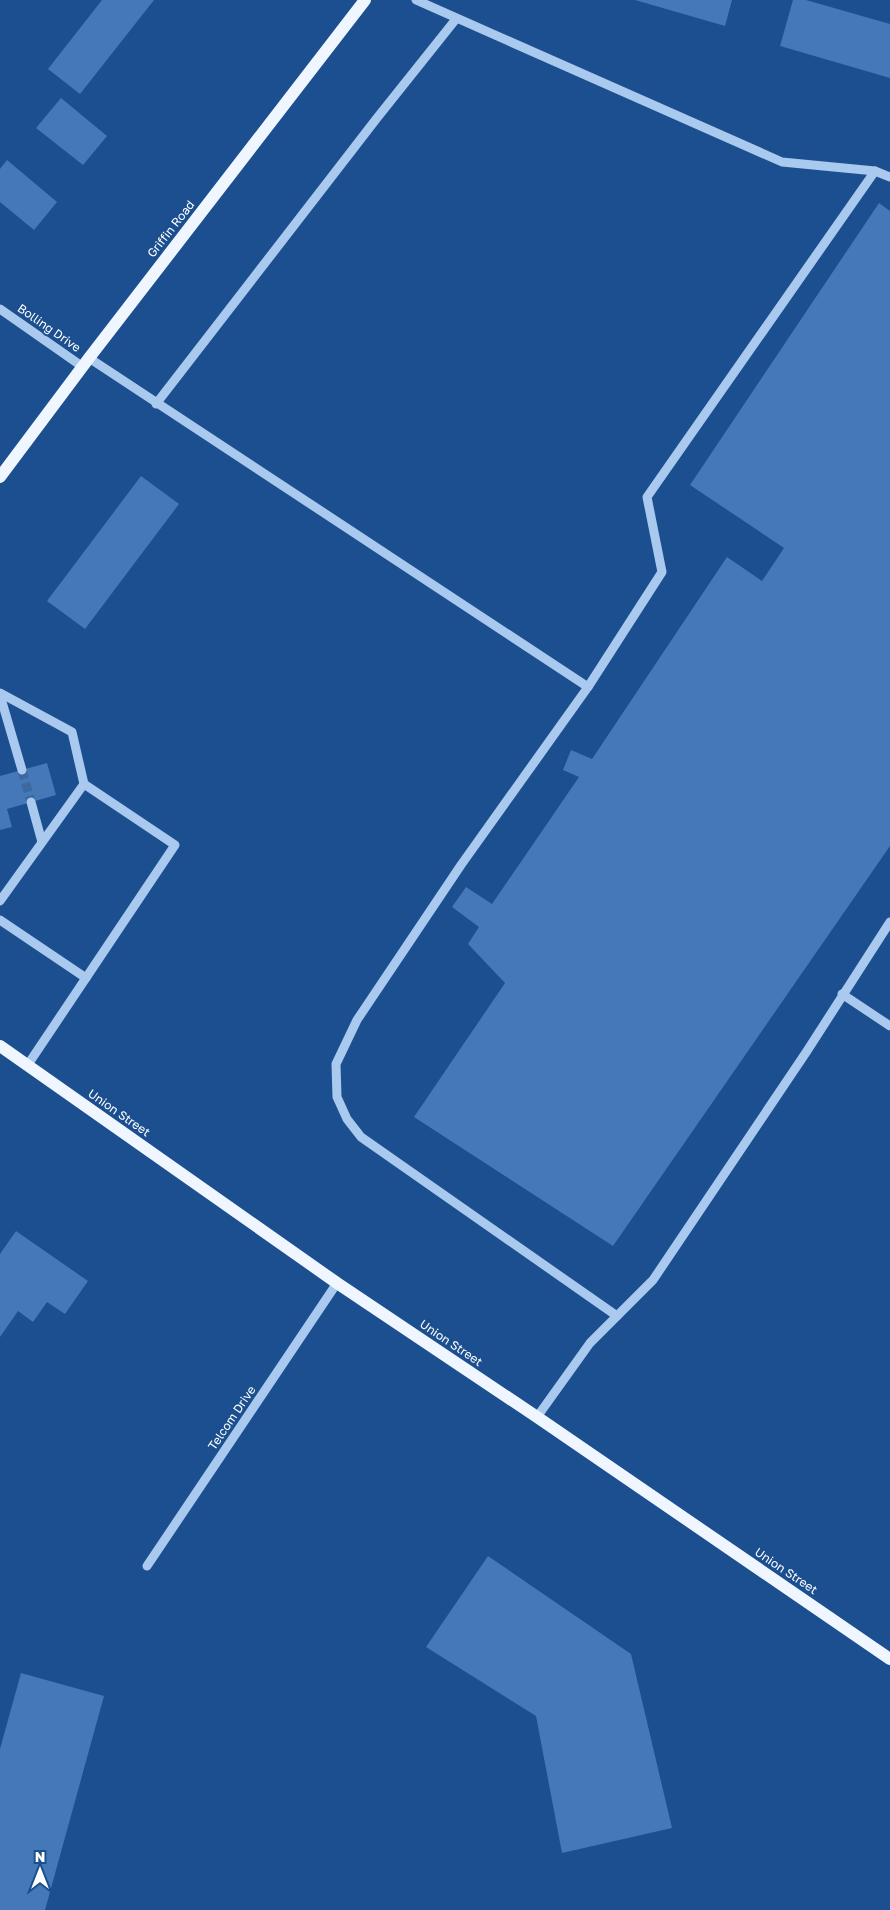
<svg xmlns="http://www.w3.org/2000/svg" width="890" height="1910" font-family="'Golos Text',sans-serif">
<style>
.building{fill:#4478b7}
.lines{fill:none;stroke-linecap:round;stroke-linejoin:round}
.minor-tunnel{stroke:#3d69a0;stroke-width:9;stroke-dasharray:9 4.5;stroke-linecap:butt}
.minor{stroke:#a9c9ee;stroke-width:9}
.major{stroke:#f0f6ff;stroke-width:12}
.labels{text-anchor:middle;stroke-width:4;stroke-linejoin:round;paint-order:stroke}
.street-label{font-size:12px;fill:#fff;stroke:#1b4f8f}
</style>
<rect width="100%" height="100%" fill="#1b4f8f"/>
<g class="building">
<path d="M 102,0 L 154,0 L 80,94 L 48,69 Z"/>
<path d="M 635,0 L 732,0 L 725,26 Z"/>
<path d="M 793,0 L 806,0 L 890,24 L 890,78 L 780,46 Z"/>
<path d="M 61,98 L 107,136 L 83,165 L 36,128 Z"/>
<path d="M 7,160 L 57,202 L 34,230 L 0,202 L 0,169 Z"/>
<path d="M 879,203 L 890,211 L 890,846 L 613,1246 L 414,1117 L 505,983 L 468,944 L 479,927 L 452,907 L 466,887 L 492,904 L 579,777 L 563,770 L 571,750 L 592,759 L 727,557 L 762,581 L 784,548 L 690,485 Z"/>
<path d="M 141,476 L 179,504 L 85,629 L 47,601 Z"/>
<path d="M 47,763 L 56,795 L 7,809 L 12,827 L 0,830 L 0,776 Z"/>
<path d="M 16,1231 L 88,1281 L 65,1314 L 47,1302 L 33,1322 L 18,1311 L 0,1337 L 0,1254 Z"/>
<path d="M 488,1556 L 631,1654 L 672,1828 L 562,1853 L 536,1716 L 426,1647 Z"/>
<path d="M 21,1673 L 104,1696 L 45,1910 L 0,1910 L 0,1749 Z"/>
</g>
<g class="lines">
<path class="minor-tunnel" d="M 22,770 L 31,802"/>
<g class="minor">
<path d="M 416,0 L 782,162 L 875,171 L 890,177"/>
<path d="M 0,309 L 83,367"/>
<path d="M 89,358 L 588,687 L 662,572 L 647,497 L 875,171"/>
<path d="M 156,404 L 377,118 L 456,19"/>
<path d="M 588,687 L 461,865 L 357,1020 L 336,1064 L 337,1097 L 347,1119 L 361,1137 L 617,1316"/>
<path d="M 0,693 L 72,732 L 84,784 L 175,845 L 27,1066"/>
<path d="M 0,695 L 22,770"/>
<path d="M 31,802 L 42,842"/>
<path d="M 0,901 L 84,784"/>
<path d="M 0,920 L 86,978"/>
<path d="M 842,994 L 890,1026"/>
<path d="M 537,1417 L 590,1343 L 653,1280 L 807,1051 L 890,922"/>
<path d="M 147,1566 L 337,1283"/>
</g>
<g class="major">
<path d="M 0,477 L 89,358 L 365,0"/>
<path d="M 0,1046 L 337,1283 L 537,1417 L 890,1659"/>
</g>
</g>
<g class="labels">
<g class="street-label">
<text transform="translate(171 229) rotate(-52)" y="4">Griffin Road</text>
<text transform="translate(49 328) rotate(35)" y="4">Bolling Drive</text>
<text transform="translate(119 1113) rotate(35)" y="4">Union Street</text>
<text transform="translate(451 1343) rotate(34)" y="4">Union Street</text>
<text transform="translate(232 1418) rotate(-56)" y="4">Telcom Drive</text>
<text transform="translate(786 1571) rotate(34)" y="4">Union Street</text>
</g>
</g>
<g transform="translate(40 1870)" stroke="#1b4f8f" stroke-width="4" paint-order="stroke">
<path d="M0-4L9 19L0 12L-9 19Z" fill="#ffffff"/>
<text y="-8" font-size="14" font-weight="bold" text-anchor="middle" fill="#ffffff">N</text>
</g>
</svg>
